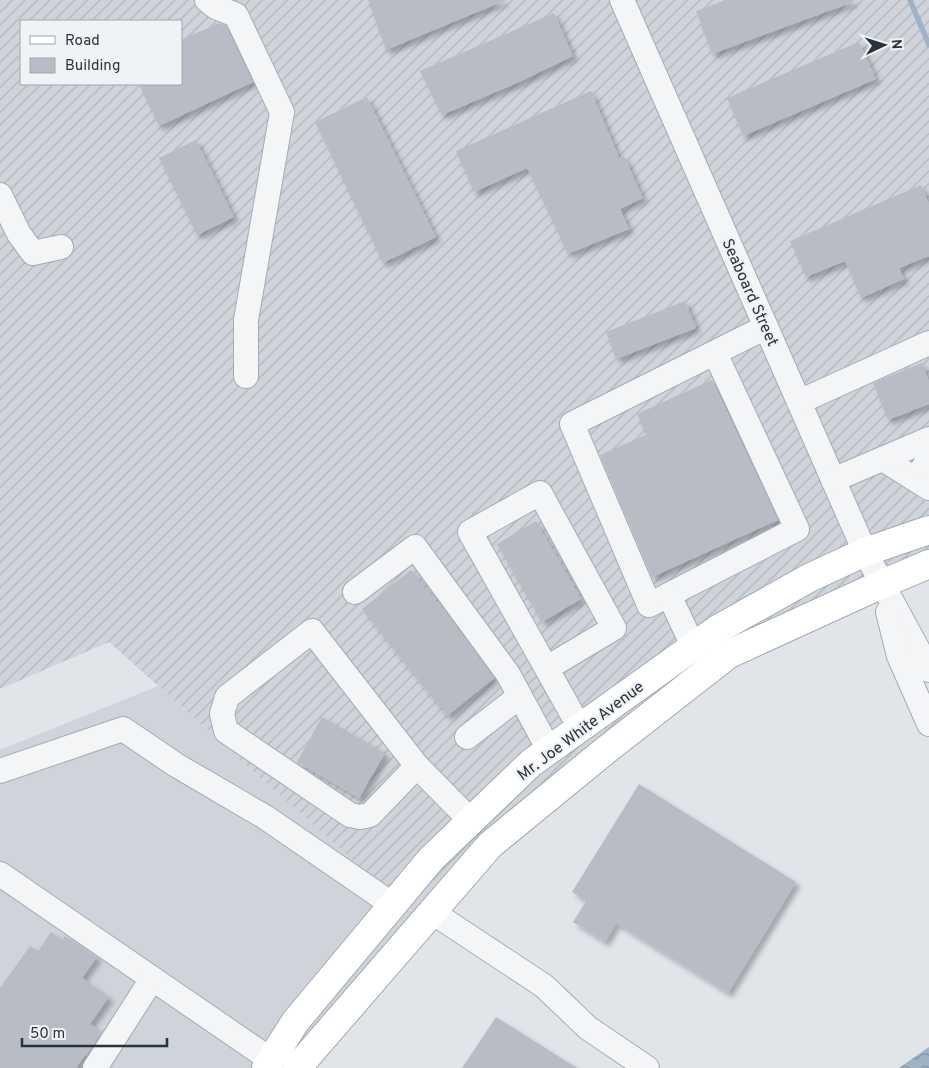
<svg xmlns="http://www.w3.org/2000/svg" width="929" height="1068" font-family="Overpass,sans-serif">
<style>
.built{fill:#cfd3da}
.industrial{fill:url(#industrial-furrows);fill-rule:evenodd}
.water{fill:url(#water-waves)}
.lines{fill:none;stroke-linecap:round;stroke-linejoin:round}
.stream{stroke:#9eb3c7;stroke-width:5.5}
.building{fill:#b8bdc5;filter:url(#shadow)}
.minor-casing{stroke:#a6abb3;stroke-width:26}
.major-casing{stroke:#a1a9b4;stroke-width:30}
.minor{stroke:#f3f5f7;stroke-width:24}
.major{stroke:#fff;stroke-width:28}
.labels{text-anchor:middle;stroke-width:4.5;stroke-linejoin:round;paint-order:stroke}
.street-label{font-size:16px;fill:#2a323f;stroke:#f0f3f6}
</style>
<defs>
<pattern id="industrial-furrows" width="10" height="10" patternUnits="userSpaceOnUse" patternTransform="scale(1.25)"><rect width="10" height="10" fill="#cfd3da"/><path d="M-1 1l2-2M0 10L10 0M9 11l2-2" fill="none" stroke="#b2b6bc"/></pattern>
<pattern id="water-waves" width="16" height="10" patternUnits="userSpaceOnUse" patternTransform="scale(1.25)"><rect width="16" height="10" fill="#9eb3c7"/><path d="M0 5q4-4 8 0t8 0" fill="none" stroke="#8192a3"/></pattern>
<filter id="shadow"><feDropShadow dx="4.5" dy="4.5" stdDeviation="2.5" flood-color="#0004"/></filter>
</defs>
<rect width="100%" height="100%" fill="#e1e4e9"/>
<path class="built" d="M 158,686 L 423,923 L 297,1068 L 0,1068 L 0,750 Z"/>
<path class="industrial" d="M 0,0 L 929,0 L 929,564 L 827,601 L 606,750 L 423,923 L 109,642 L 0,689 ZM 21,21 L 181,21 L 181,84 L 21,84 Z"/>
<path class="water" d="M 929,1047 L 929,1068 L 899,1068 Z"/>
<g class="lines">
<path class="stream" d="M 910,0 L 929,45"/>
</g>
<g class="building">
<path d="M 368,0 L 506,0 L 386,50 Z"/>
<path d="M 726,0 L 853,0 L 853,2 L 712,54 L 696,11 Z"/>
<path d="M 554,13 L 573,56 L 517,83 L 442,115 L 420,71 Z"/>
<path d="M 219,23 L 226,26 L 253,82 L 159,126 L 139,84 L 181,84 L 181,40 Z"/>
<path d="M 859,42 L 876,79 L 743,136 L 727,98 Z"/>
<path d="M 591,91 L 619,158 L 624,156 L 643,198 L 620,209 L 629,229 L 568,254 L 527,168 L 474,192 L 456,151 Z"/>
<path d="M 367,97 L 436,237 L 383,263 L 315,122 Z"/>
<path d="M 196,140 L 234,217 L 197,235 L 159,158 Z"/>
<path d="M 921,185 L 929,204 L 929,256 L 899,268 L 904,279 L 861,298 L 845,261 L 806,277 L 790,241 Z"/>
<path d="M 685,301 L 696,328 L 616,359 L 606,332 Z"/>
<path d="M 922,363 L 929,382 L 929,404 L 888,420 L 873,383 Z"/>
<path d="M 712,380 L 778,520 L 652,577 L 600,455 L 646,435 L 637,414 Z"/>
<path d="M 536,521 L 581,599 L 542,622 L 497,544 Z"/>
<path d="M 411,570 L 453,622 L 494,678 L 447,716 L 362,609 Z"/>
<path d="M 322,717 L 385,753 L 359,798 L 297,762 Z"/>
<path d="M 639,784 L 796,882 L 728,993 L 616,923 L 605,942 L 573,922 L 586,901 L 572,892 Z"/>
<path d="M 51,932 L 62,940 L 65,936 L 97,957 L 82,978 L 109,997 L 90,1024 L 102,1032 L 86,1056 L 85,1055 L 76,1068 L 0,1068 L 0,988 L 30,946 L 38,951 Z"/>
<path d="M 496,1017 L 577,1068 L 462,1068 Z"/>
</g>
<g class="lines">
<defs>
<g id="minor">
<path d="M 207,0 L 216,7 L 236,15 L 282,112 L 246,320 L 246,376"/>
<path d="M 622,0 L 865,552 L 929,670"/>
<path d="M 0,195 L 19,234 L 33,253 L 61,247"/>
<path d="M 715,353 L 797,529 L 649,605 L 572,424 L 766,327"/>
<path d="M 799,402 L 929,343"/>
<path d="M 883,459 L 929,488"/>
<path d="M 923,468 L 929,458"/>
<path d="M 833,480 L 929,439"/>
<path d="M 355,592 L 415,547 L 508,674 L 549,750"/>
<path d="M 669,595 L 693,646"/>
<path d="M 888,612 L 899,656 L 929,724"/>
<path d="M 547,668 L 614,628 L 540,493 L 470,532 L 580,728"/>
<path d="M 467,737 L 520,696"/>
<path d="M 417,766 L 370,815 L 360,817 L 350,815 L 226,731 L 222,714 L 227,697 L 312,631 L 417,766 L 471,821"/>
<path d="M 0,771 L 123,729 L 176,765 L 265,817 L 393,905"/>
<path d="M 0,874 L 271,1060"/>
<path d="M 432,912 L 544,986 L 588,1028 L 647,1068"/>
<path d="M 95,1068 L 152,979"/>
</g>
<g id="major">
<path d="M 266,1068 L 295,1022 L 431,859 L 531,763 L 718,629 L 809,578 L 865,552 L 929,530"/>
<path d="M 297,1068 L 490,845 L 606,750 L 729,654 L 882,584 L 929,564"/>
</g>
</defs>
<use href="#minor" class="minor-casing"/>
<use href="#major" class="major-casing"/>
<use href="#minor" class="minor"/>
<use href="#major" class="major"/>
</g>
<g class="labels">
<g class="street-label">
<text transform="translate(751 292) rotate(66)" y="6">Seaboard Street</text>
<text transform="translate(580 730) rotate(-37)" y="6">Mr. Joe White Avenue</text>
</g>
</g>
<rect x="20" y="20" width="162" height="65" fill="#f0f3f6" stroke="#a1a6ad"/>
<rect x="30" y="36" width="25" height="8" fill="#ffffff" stroke="#a1a6ad"/>
<text x="65" y="45" font-size="15" fill="#2a323f">Road</text>
<rect x="30" y="58" width="25" height="15" fill="#b8bdc5" stroke="#a1a6ad"/>
<text x="65" y="70" font-size="15" fill="#2a323f">Building</text>
<g transform="translate(884 45) rotate(86)" stroke="#f0f3f6" stroke-width="4" paint-order="stroke">
<path d="M0-4L9 19L0 12L-9 19Z" fill="#2a323f"/>
<text y="-8" font-size="14" font-weight="bold" text-anchor="middle" fill="#2a323f">N</text>
</g>
<path d="M22 1038v8h145v-8" fill="none" stroke="#2a323f" stroke-width="2.5"/>
<text x="30" y="1038" font-size="15" fill="#2a323f" stroke="#f0f3f6" stroke-width="4" paint-order="stroke">50 m</text>
</svg>
